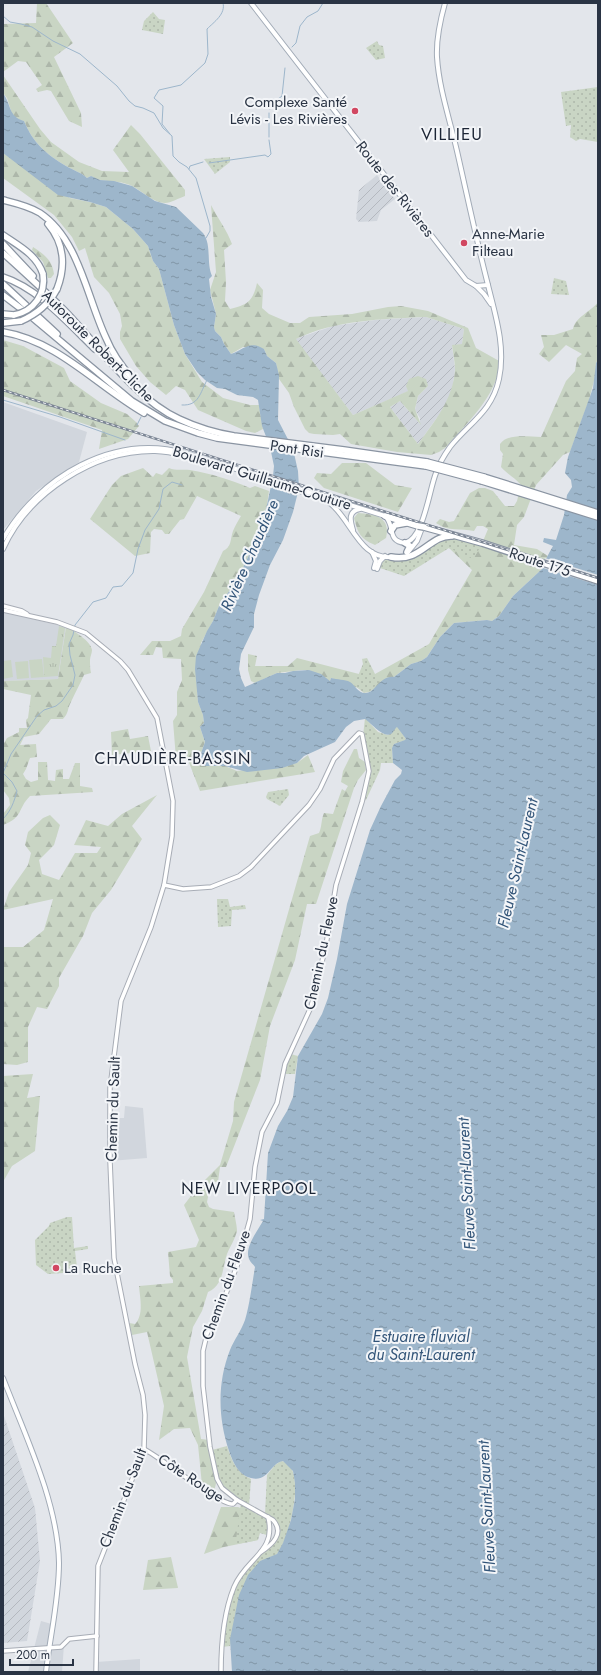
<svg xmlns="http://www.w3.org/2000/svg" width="601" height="1675" font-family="Jost,sans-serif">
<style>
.built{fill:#d1d6dd}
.industrial{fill:url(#industrial-furrows)}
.grass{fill:url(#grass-tufts)}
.forest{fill:url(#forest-firs);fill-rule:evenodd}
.park{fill:url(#park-dots)}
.pitch{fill:#c9d5c4}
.water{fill:url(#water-ripples)}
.pier{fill:#e3e6eb}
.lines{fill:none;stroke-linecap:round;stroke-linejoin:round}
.stream{stroke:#9db6cb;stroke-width:1}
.secondary-casing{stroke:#a8adb6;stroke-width:5.5}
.primary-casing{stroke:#a2abb7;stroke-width:6}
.highway-casing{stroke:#8a94a2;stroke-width:8}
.secondary{stroke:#fff;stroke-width:3.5}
.primary{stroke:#fff;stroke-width:4}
.highway{stroke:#fff;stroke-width:5.5}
.rail-casing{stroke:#7c8695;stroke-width:2.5}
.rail{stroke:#f3f5f8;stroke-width:1;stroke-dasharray:3;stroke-linecap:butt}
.highway-bridge-casing{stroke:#8a94a2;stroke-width:8;stroke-linecap:butt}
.highway-bridge{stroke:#fff;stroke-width:5.5}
.poi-dot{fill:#d14761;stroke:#f3f5f8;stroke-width:1.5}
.labels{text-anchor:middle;stroke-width:4;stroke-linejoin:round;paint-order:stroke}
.poi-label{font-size:15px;fill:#2a3444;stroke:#f3f5f8;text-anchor:start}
.street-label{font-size:15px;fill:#2a3444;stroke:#f3f5f8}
.water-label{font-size:16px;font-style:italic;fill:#335579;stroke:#f3f5f8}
.neighbourhood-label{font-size:16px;letter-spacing:1px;fill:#1c2535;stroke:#f3f5f8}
.quarter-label{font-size:17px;letter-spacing:1px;fill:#1c2535;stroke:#f3f5f8}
</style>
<defs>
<pattern id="industrial-furrows" width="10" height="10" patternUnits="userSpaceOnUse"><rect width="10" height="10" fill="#d1d6dd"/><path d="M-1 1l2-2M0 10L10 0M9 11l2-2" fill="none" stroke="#b4b8bf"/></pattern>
<pattern id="grass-tufts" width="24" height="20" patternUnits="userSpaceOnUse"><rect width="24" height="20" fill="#c9d5c4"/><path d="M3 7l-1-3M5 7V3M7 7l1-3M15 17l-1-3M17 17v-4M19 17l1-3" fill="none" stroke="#adb7aa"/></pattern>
<pattern id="forest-firs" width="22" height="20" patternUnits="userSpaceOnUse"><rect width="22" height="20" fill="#c9d5c4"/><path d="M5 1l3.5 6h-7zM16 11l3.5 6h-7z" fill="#adb7aa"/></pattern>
<pattern id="park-dots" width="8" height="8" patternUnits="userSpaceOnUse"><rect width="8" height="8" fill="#c9d5c4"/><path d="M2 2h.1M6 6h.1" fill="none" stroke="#adb7aa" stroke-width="1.8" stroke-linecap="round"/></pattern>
<pattern id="water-ripples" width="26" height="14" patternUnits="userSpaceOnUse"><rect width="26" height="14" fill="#9db6cb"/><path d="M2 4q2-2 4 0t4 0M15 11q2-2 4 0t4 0" fill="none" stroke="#8095a6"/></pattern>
</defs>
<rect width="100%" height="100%" fill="#e3e6eb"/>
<g class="built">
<path d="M 3,402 L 87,432 L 79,462 L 36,491 L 3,530 Z"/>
<path d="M 3,612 L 66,627 L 58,679 L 3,681 Z"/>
<path d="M 125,1106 L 143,1108 L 147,1158 L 110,1161 L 110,1118 L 124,1118 Z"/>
<path d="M 41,1621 L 55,1625 L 52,1646 L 64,1645 L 62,1672 L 28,1672 Z"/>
<path d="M 140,1659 L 140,1672 L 96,1672 L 96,1662 Z"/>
</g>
<g class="industrial">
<path d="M 377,175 L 395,199 L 381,210 L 377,221 L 359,222 L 356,219 L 359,190 Z"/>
<path d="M 426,317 L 464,329 L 462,344 L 452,346 L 455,369 L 452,392 L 441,412 L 418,444 L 390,407 L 400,401 L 420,424 L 420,418 L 415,410 L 418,396 L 428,386 L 409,391 L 353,415 L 295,339 L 333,326 L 375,320 Z"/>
<path d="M 3,1413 L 35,1508 L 40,1561 L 27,1641 L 3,1643 Z"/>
</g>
<path class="grass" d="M 59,626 L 65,628 L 58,676 L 44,677 L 43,657 L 51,658 L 52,646 L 56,646 Z"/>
<g class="forest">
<path d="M 37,3 L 46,3 L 73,43 L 54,57 L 81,113 L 82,127 L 69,121 L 51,91 L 47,90 L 38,92 L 36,89 L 42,85 L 26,62 L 18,61 L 3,72 L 3,24 L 36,23 Z"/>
<path d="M 3,75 L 40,129 L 51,142 L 79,162 L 102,171 L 129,172 L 113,150 L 131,125 L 140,134 L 185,190 L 185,196 C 179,198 171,203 165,203 C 153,203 142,191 132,186 C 119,179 103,184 91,176 L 87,178 C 82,173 73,170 66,166 C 46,154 33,143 24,121 L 16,119 L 12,114 L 7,98 L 3,93 Z"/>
<path d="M 3,153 L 70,198 L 90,202 L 106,207 L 133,229 L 148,246 L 153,261 L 159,269 L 174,325 L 185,354 L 202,382 L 223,398 L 250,405 L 259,405 L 263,429 L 255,433 L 246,431 L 198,410 L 185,390 L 176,386 L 166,395 L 150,382 L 136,366 L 120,339 L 120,332 L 122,326 L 120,314 L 109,293 L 94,277 L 85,248 L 79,251 L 72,237 L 54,215 L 3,178 Z"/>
<path d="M 211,205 C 218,219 227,230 232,244 L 224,250 L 226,282 L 225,301 L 230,309 C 248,305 253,301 257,283 L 263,290 L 262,308 L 269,314 L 290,323 L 300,323 L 309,317 L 352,314 L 388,307 L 401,306 L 428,311 L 468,328 L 476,348 L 501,362 C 495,398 468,422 445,448 L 439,452 L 431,455 L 397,452 L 351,444 L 340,434 L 333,435 L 314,434 L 309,433 L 305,429 L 294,407 L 289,393 L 279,379 L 276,363 L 267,356 L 264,349 L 243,347 L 231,354 L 224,344 L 221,337 L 215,331 L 214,327 L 216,314 L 210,290 L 216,272 ZM 426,317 L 464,329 L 462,344 L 452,345 C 453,353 455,362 455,370 C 453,399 435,421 418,444 L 390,407 L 400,401 L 421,425 L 415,409 L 418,396 L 428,386 L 426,379 L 418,376 L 409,379 L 406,386 L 408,391 L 353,415 L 296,339 C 335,320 382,319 426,317 Z"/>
<path d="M 33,247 C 45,255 52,260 54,274 L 51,278 L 48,278 L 43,262 L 32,250 Z"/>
<path d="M 598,302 L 598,360 L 596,363 L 595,377 L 589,400 L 570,452 L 563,455 L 536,485 L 524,517 L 517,525 L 514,545 L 537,549 L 548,556 L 543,566 L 542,569 L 513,596 L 499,616 L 492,621 L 487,620 L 454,623 L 440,637 L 427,657 L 421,661 L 411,664 L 394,677 L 369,692 L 331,678 L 330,681 L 309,670 L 302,670 L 277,673 L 255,683 L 251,681 L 248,670 L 248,654 L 257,656 L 255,666 L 288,666 L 297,658 L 359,674 L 366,679 L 429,644 L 472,570 L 449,548 L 481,546 L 488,529 L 483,526 L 477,526 L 474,531 C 461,528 448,532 436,523 L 440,519 L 449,522 L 454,521 L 470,493 L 479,488 L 485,488 L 493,491 L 505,506 L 514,506 L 517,501 L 521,485 C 515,478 507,474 501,467 L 503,454 L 500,450 L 500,444 C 508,433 528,437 541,437 L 566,381 L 575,371 L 577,358 L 582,354 L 566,345 L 549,362 L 539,354 L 544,347 L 541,335 L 554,335 L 573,329 C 575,317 592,311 598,302 Z"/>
<path d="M 3,340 L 23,346 L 64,368 L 70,381 L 101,403 L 127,414 L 136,422 L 139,426 L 128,439 L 99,449 L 102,430 L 3,396 Z"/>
<path d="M 342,463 L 366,463 L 395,485 L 412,488 L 398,512 L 324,488 L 314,478 L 317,473 L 331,474 Z"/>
<path d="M 143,468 L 153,477 L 156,473 L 162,475 L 169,468 C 176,471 183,469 190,470 C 212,474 229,479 250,488 L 255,486 L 269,491 L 267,505 L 258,536 L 238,578 L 219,606 L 213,621 L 201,643 L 197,688 L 198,702 L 203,715 L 204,723 L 200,727 L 205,742 L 200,756 L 204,766 L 225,766 L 237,771 L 297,763 L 308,755 L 315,772 L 200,791 L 188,760 L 176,759 L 173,721 L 177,715 L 177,692 L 182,680 L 181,659 L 163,658 L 162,648 L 156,647 L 153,655 L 140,655 L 152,641 L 170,641 L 181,636 L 182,629 L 204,592 L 223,551 C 232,547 230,539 233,531 C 235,526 238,521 241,516 L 197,496 L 184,519 L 180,520 L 169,534 L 165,534 L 162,530 L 154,529 L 151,532 L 150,553 L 135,556 L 90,519 L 112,485 L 121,476 Z"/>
<path d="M 358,513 C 375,514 391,517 386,538 L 375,545 C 360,539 358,533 354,518 Z"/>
<path d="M 66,627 C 73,630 91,641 92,650 C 92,653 90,657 90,660 C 90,664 90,669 91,673 L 84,675 C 80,684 75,693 71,702 C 67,709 69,713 63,719 L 51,719 L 39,734 L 24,737 L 20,745 L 36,744 L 37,757 L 30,758 L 26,769 L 23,774 L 26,779 L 31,782 L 38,780 L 38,762 L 47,762 L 48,780 L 55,781 L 56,770 L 63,769 L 63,779 L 69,779 L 75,763 L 80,763 L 80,786 L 92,788 L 93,792 L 30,796 C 17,809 24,817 3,825 L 3,814 L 10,805 L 9,798 L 3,790 L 3,745 L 7,738 L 19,732 L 19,728 L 27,728 L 26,720 L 28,718 L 31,695 L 3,689 L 3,681 L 58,679 Z"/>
<path d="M 128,729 L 130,739 L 148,736 L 151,751 L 112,755 L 111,732 Z"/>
<path d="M 354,749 L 357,749 L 359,758 L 365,762 L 366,770 L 358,780 L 354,788 L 316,904 L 307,904 L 295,960 L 270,1026 L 260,1080 L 226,1167 L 220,1167 L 218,1182 L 211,1182 L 207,1202 L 209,1207 L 213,1209 L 234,1212 C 235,1218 237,1226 237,1231 C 235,1239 230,1247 227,1254 C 222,1268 224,1285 208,1292 L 202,1311 L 193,1327 L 187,1357 L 201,1439 L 209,1440 L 217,1479 L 214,1492 L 202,1485 L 198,1445 L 190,1428 L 174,1429 L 159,1440 L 164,1406 L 147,1332 L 132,1335 L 129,1323 L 135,1324 C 144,1314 140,1299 139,1286 L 173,1283 L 173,1280 L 170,1276 L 168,1252 L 196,1247 L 199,1240 L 184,1205 L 197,1188 L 220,1165 L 233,1121 L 234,1102 L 310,836 L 319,833 C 322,826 321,820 324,813 L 333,814 L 342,789 L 345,791 L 348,786 L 341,782 L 343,771 Z"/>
<path d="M 157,795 L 132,826 L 142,839 L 111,890 L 92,913 L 83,936 L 59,978 L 59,986 L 47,1009 L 37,1007 L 28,1027 L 28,1062 L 17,1065 L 3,1064 L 3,947 L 23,947 L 44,930 L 53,899 L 3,910 L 9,892 L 28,865 L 31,853 L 25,845 L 28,832 L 43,818 L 50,815 L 60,825 L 54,845 L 39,860 L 42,874 L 59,880 L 75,853 L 97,853 L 101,847 L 74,845 L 86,820 L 108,826 L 122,814 Z"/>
<path d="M 33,1074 L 27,1098 L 40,1096 L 35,1151 L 12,1166 L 3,1182 L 3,1076 Z"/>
<path d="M 221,1507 L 238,1507 L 258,1515 L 258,1540 L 224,1547 L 204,1554 Z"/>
<path d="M 171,1557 L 178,1588 L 143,1590 L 148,1560 Z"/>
</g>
<g class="park">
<path d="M 153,12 L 159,19 L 165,20 L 163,34 L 142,30 L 144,21 Z"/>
<path d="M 377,41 L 379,45 L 383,46 L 385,58 L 376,60 L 366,48 Z"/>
<path d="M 598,87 L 598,142 L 580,139 L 576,141 L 570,137 L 571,125 L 566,126 L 561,92 Z"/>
<path d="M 230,157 L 230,162 L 215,174 L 204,159 Z"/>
<path d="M 554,278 L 566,281 L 569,295 L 551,294 Z"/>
<path d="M 449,538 L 463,540 L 481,546 L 473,559 L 449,548 L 404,576 L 380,568 L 380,562 L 384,559 L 396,560 L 440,540 Z"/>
<path d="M 367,658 L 379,682 L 369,692 L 364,693 L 354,685 L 363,664 L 362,659 Z"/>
<path d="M 365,718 L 378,732 L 388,735 L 397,726 L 404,736 L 406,740 L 394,744 L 392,748 L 393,763 L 381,763 L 380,770 L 366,800 L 362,802 L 369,771 L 363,736 Z"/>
<path d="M 288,789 L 289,795 L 280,806 L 267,799 L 266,797 L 268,792 Z"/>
<path d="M 217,899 L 228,899 L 230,907 L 245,905 L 246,909 L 232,910 L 231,926 L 218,927 Z"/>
<path d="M 290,1054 L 298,1056 L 295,1074 L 284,1074 Z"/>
<path d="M 67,1217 L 72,1217 L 74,1248 L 88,1246 L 88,1249 L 75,1251 L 77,1267 L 66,1269 L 63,1273 L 48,1274 L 36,1265 L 35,1240 L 49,1226 L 50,1223 Z"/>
<path d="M 227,1446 C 232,1461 236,1472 251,1479 L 249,1506 L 265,1514 L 267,1475 L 275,1465 L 281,1461 C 309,1464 289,1541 277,1554 C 273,1558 266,1560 260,1561 L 230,1646 L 222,1647 L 226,1608 L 241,1573 L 276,1539 L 278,1526 L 268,1517 L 270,1536 L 260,1533 L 258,1540 L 237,1544 L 236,1540 L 241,1502 L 230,1495 L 217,1479 L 212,1450 Z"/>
</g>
<g class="pitch">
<path d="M 42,659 L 44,677 L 31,678 L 29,660 Z"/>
<path d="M 11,660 L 13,677 L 3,679 L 3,661 Z"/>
<path d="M 28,661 L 29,678 L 17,679 L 15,662 Z"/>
</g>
<path class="water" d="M 3,93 C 12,106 8,116 24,121 C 33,143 46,154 66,166 C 73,170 82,173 87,178 L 91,176 L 100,180 L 114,181 L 132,186 L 155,201 L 176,207 L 203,233 C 212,245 206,262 212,276 L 209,279 L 211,297 L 216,314 L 214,327 L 215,331 L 221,337 L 224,344 L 231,354 C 245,349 249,340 264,349 L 267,356 L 276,363 L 279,375 L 278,420 L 293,449 L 298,471 L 299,488 L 293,512 L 283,540 L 270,565 L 259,595 L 254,614 L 254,627 L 241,654 L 239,669 L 241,678 L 245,687 L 277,673 L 285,673 L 293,671 L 309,670 L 321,674 L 330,681 L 331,678 C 337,680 345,679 350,682 C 355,685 358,693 365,693 C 375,694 380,675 394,677 L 411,664 L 421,661 L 427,657 L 440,637 L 454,623 L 487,620 L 492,621 L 499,616 L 513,596 L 542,569 C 543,564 550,551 553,546 L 543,542 L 544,538 L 556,540 L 564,515 L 567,495 L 572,487 L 571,480 L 565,473 L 568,457 L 593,388 L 596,363 L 598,360 L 598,1672 L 232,1672 L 230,1639 L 239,1595 L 248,1575 L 260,1561 L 277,1554 L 283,1543 L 291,1520 L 295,1499 L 295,1483 L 293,1471 L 283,1461 C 270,1463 268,1483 251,1478 C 238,1475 233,1462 229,1451 C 218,1418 217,1383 230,1350 C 234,1340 241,1331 245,1320 C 250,1303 252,1284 255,1267 C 254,1265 250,1262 249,1259 C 244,1248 258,1230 263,1221 L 260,1220 L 264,1219 L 268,1153 L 278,1126 L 287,1111 L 293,1097 L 298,1056 L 322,1014 L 328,998 L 337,959 L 347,904 L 370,830 L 381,806 L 395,780 L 401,774 L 402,770 L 393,763 L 392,748 L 394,744 L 405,740 L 406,739 L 397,727 C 395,728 393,733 391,734 C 383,738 371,723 365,719 L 354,721 L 346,727 L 335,742 L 304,756 L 297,763 L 282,768 L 247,772 L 225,766 L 204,766 L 200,756 L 205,742 L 200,727 L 204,723 L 203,715 L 198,702 L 195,669 L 196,656 L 207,631 L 213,621 L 219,606 L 238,578 L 258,536 L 267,505 L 273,476 L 274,466 L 270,447 L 262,426 L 258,400 L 253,397 L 237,395 L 225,389 L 217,388 L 205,380 L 197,372 L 185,354 L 174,325 L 159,269 L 153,261 L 148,246 L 133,229 L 106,207 L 90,202 L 58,195 L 3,153 Z"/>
<path class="pier" d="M 545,558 L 598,575 L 598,585 L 540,567 Z"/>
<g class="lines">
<g class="stream">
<path d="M 3,16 L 10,22 L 21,24 L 32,27 L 53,41 L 80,54 L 117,86 L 129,101 L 135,106 L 143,108 L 154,113 L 163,128 L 172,136 L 173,156 L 179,162 L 187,167 L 196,178 L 210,226 L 210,231 L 206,238"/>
<path d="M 292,47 L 296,43 L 300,26 L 307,17 L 318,11 L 323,3"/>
<path d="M 270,109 L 273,103 L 282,96 L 285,68"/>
<path d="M 269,113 L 269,137"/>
<path d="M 170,134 L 162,124 L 163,106 L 154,98 L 159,90 L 181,85 L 205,63 L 208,54 L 207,29 C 214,22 226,14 223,3"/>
<path d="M 209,163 L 265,155 L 268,157 L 271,154 L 269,140"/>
<path d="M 189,169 L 190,166 L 203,162"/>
<path d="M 3,400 L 60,417 L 125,440"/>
<path d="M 182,405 C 199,406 200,393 207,380"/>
<path d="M 137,425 L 141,417"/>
<path d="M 3,773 L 11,754 L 37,716 L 44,710 L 56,706 L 62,701 L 73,685 L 75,675 L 70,655 L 69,644 L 73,635 L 75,625 L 93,602 L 106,598 L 113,587 L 122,586 L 133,573 L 138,549 L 145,530 L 159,509 L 163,489 L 172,482 L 182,485"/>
<path d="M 3,773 L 12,782 L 17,791 C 14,802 11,811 3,819"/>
</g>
<defs>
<g id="secondary">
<path d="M 3,606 L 22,611 L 27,614"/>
<path d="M 3,610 L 57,622 L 86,633 L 120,661 L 128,670 L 157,718 L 173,801 L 172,836 L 164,885 L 151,927 L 121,1001 L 110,1088 L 110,1161 L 114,1258 L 135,1364 L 143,1395 L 145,1415 L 144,1449 L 98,1566 L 96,1672"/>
<path d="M 164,885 L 183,889 L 211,887 L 239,876 L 251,867 L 309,805 L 320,789 L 334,759 L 359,733 L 362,734 L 369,771 L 362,802 L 336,885 L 326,945 L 311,1007 L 285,1064 L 277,1103 L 262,1132 L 255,1167 L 250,1219 L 237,1266 L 221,1306 L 207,1334 L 203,1351 L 203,1386 L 210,1447 L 217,1479 L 222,1488 L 237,1500 L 273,1520 C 285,1533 272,1545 261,1552"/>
<path d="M 144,1449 C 163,1459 218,1504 233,1504 L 237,1500"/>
<path d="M 3,1651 L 61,1647 L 69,1639 L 97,1636"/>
<path d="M 221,1672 C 221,1644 223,1614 234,1587 C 246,1558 277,1552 268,1517"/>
</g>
<g id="primary">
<path d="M 251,3 L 466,280 L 476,286 L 488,285"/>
<path d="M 476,286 L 484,294 L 491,304"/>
<path d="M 268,482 C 284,487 318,494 331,504 C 352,521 360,561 394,557"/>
<path d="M 353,530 C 350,520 348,511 360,509"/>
<path d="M 3,539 C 39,477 113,433 185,453 L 385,516 C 396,526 386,541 405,543 C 424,538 429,490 436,473 C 439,464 445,454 450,447 C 469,423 492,412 499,379 C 506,346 495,314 487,281 C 476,238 467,195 457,151 C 450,120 439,89 437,57 C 436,38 440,21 445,3"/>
<path d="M 3,549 C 28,493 94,450 155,451 C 180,452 205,462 229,469"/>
<path d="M 409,551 L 417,541 L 422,528"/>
<path d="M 372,552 L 376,561 L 374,568"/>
<path d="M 377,569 L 380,561 L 385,556"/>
<path d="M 3,1378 C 25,1435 58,1503 59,1563 C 59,1600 50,1636 46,1672"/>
</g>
<g id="highway">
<path d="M 3,200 C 15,203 29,206 40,213 C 79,239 87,298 106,338 C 112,353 122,367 133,379"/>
<path d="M 48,224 C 64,243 66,266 57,289"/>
<path d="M 3,235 C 19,246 37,255 43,274"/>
<path d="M 3,244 L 33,276"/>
<path d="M 3,253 C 24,272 45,291 65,311 C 98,345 135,399 179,419 C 196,427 215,433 234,436 L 344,450 L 427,462"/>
<path d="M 3,277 C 38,288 69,324 95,349"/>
<path d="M 3,284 L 57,334"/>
<path d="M 3,295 L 28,314 L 132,401 L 165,421 L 198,433 L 217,438 L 426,466"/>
<path d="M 3,314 L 14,315"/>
<path d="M 3,323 L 21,321"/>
<path d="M 3,332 C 58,341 97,386 144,413"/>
<path d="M 484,477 L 598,513"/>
<path d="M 482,481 L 598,517"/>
<path d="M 385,516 L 418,526"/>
<path d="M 424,527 L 482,543 L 598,581"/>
<path d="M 391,531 L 395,525 L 406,523"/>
<path d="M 405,543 L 410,546 L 407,552"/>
<path d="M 391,557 C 421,563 429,535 452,536"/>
</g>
</defs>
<use href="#secondary" class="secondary-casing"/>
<use href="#primary" class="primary-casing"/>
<use href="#highway" class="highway-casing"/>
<use href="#secondary" class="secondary"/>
<use href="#primary" class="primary"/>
<use href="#highway" class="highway"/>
<defs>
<path id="rail" d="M 3,390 L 351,501 L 598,578"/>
</defs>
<use href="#rail" class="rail-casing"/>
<use href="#rail" class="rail"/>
<defs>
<g id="highway-bridge">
<path d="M 14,315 C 34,311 46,294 43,274"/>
<path d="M 21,321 C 37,314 49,304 57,289"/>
<path d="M 427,462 L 484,477"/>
<path d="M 426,466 L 482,481"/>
<path d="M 418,526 L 424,527"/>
</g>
</defs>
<use href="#highway-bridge" class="highway-bridge-casing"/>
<use href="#highway-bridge" class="highway-bridge"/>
</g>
<g class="poi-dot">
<circle cx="355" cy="111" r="4"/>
<circle cx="464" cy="243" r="4"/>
<circle cx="56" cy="1268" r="4"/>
</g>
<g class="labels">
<g class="poi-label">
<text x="347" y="107" text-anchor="end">Complexe Santé<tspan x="347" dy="17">Lévis - Les Rivières</tspan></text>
<text x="472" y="239">Anne-Marie<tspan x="472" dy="17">Filteau</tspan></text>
<text x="64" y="1273">La Ruche</text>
</g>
<g class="street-label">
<text transform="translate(395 189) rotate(52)" y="5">Route des Rivières</text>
<text transform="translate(98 346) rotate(45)" y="5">Autoroute Robert-Cliche</text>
<text transform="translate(297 449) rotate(8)" y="5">Pont Risi</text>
<text transform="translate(262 478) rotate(17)" y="5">Boulevard Guillaume-Couture</text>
<text transform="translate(540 562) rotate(18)" y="5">Route 175</text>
<text transform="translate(321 953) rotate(-78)" y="5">Chemin du Fleuve</text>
<text transform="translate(113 1109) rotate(-88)" y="5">Chemin du Sault</text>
<text transform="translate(226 1285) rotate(-70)" y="5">Chemin du Fleuve</text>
<text transform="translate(191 1478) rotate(33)" y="5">Côte Rouge</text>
<text transform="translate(123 1498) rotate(-69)" y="5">Chemin du Sault</text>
</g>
<g class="water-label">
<text transform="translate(249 555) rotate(-66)" y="6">Rivière Chaudière</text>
<text transform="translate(517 863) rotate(-77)" y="6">Fleuve Saint-Laurent</text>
<text transform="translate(466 1184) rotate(-93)" y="6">Fleuve Saint-Laurent</text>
<text x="421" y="1342">Estuaire fluvial<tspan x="421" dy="18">du Saint-Laurent</tspan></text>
<text transform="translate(486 1507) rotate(-93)" y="6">Fleuve Saint-Laurent</text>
</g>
<g class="neighbourhood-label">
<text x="173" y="764">CHAUDIÈRE-BASSIN</text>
<text x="249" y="1194">NEW LIVERPOOL</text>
</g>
<g class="quarter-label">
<text x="452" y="140">VILLIEU</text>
</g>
</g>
<rect width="601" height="1675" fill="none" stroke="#2a3444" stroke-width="8"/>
<path d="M10 1659v6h63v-6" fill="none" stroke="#2a3444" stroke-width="2"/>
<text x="16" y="1659" font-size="12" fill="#2a3444" stroke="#f3f5f8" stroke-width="3" paint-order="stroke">200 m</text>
</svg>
